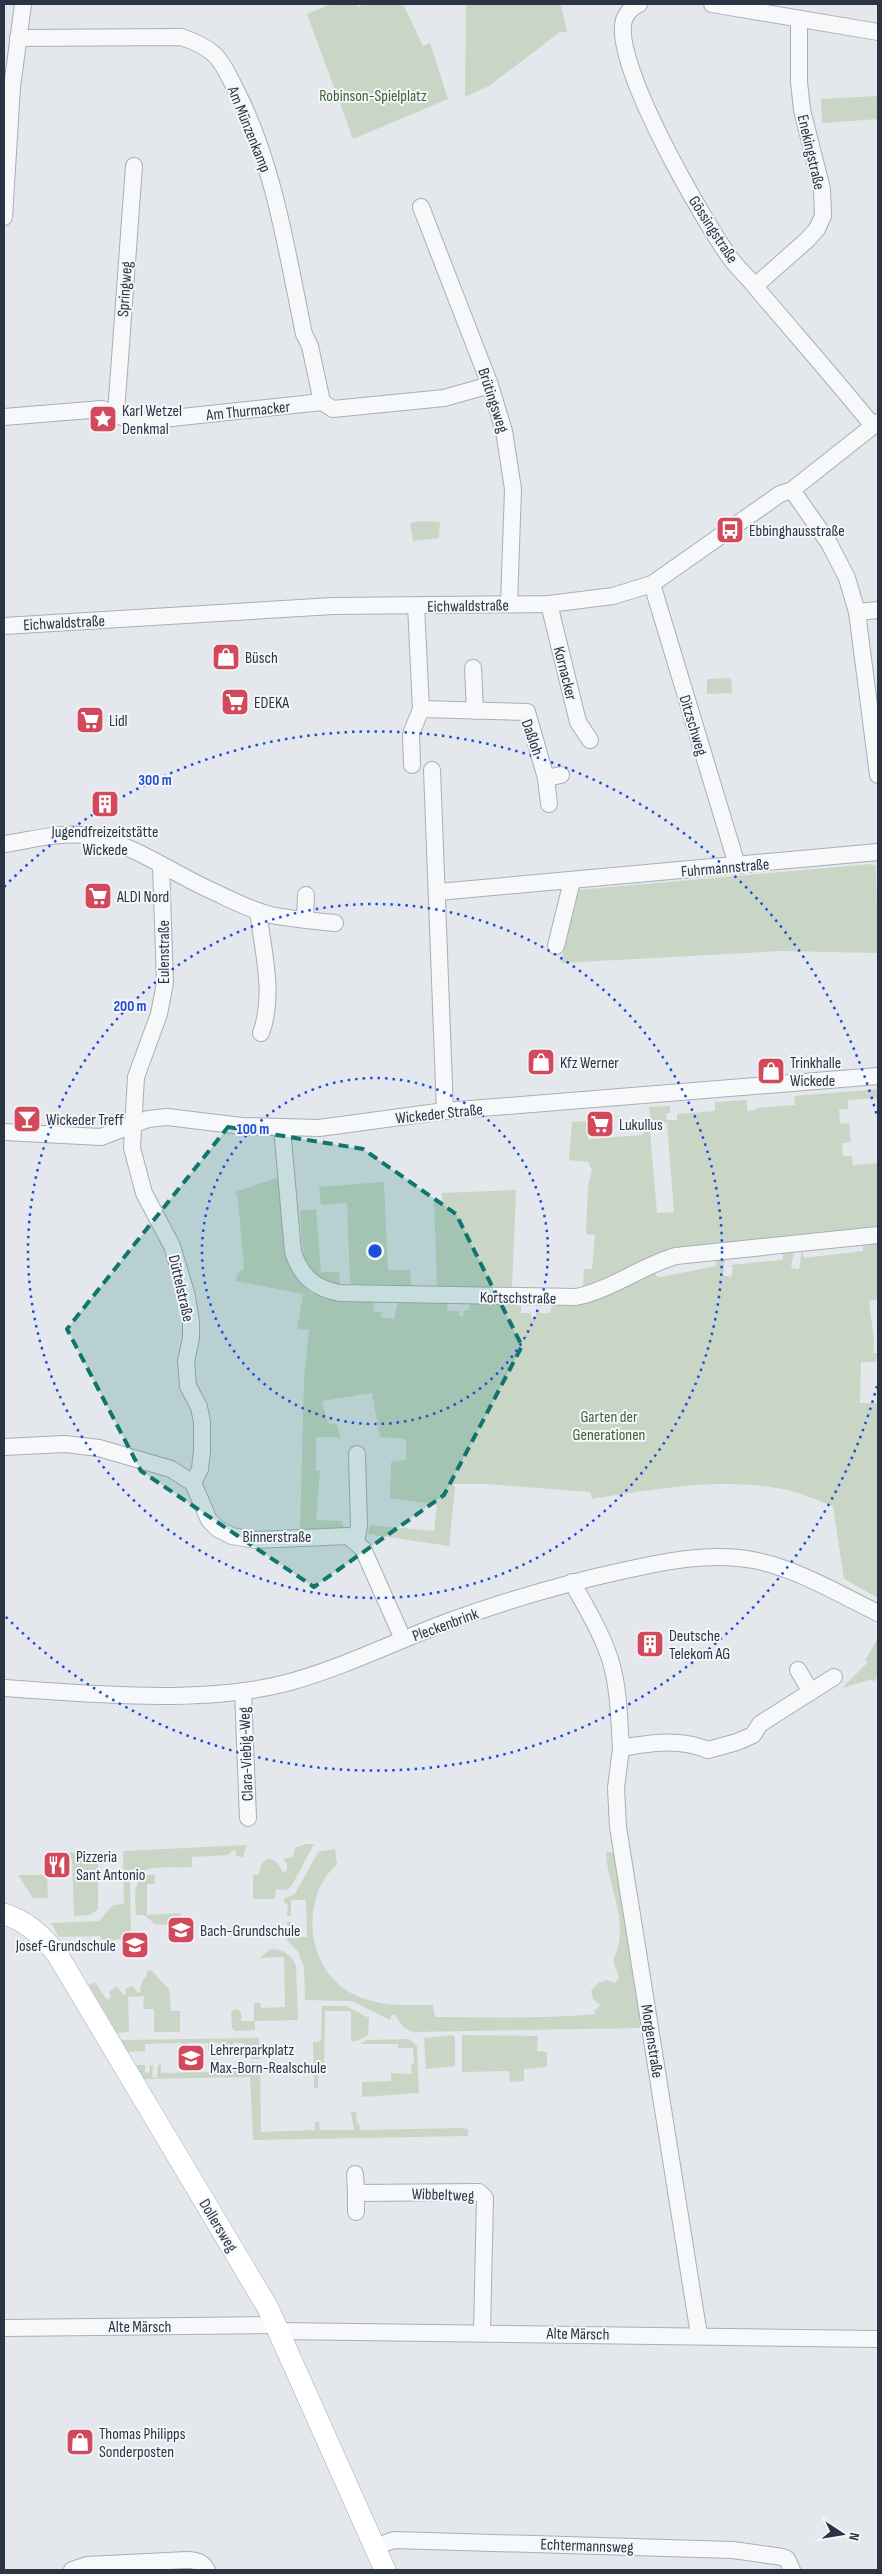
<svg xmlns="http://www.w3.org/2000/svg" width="882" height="2574" font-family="'Sofia Sans Condensed',sans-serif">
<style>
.green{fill:#c9d6c5}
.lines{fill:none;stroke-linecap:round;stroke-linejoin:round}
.minor-casing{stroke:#a9aeb7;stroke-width:18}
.major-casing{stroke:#a3abb8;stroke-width:22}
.minor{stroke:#f7f8fa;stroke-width:16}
.major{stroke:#fff;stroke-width:21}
.marked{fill:#0f766e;fill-opacity:0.2;stroke:#0f766e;stroke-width:4;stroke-dasharray:10 6;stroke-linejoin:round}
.ring{fill:none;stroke:#1d4ed8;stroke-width:2.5;stroke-dasharray:2.5 5}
.labels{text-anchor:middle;stroke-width:4;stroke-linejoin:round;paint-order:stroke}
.park-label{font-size:16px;fill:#3f6138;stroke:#f4f6f9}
.street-label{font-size:16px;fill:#2b3445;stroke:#f4f6f9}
.poi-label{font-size:16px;fill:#2b3445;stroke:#f4f6f9;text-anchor:start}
.centre{fill:#1d4ed8;stroke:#f4f6f9;stroke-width:2.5}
.ring-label{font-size:15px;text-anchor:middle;font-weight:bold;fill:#1d4ed8;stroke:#f4f6f9;stroke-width:4;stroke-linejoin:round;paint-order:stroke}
</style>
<rect width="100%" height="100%" fill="#e4e7ec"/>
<g class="green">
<path d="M 331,4 L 357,4 L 358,7 L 365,4 L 403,4 L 423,46 L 430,43 L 448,99 L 353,139 L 307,14 Z"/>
<path d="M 466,4 L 561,4 L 567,32 L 560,32 L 489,86 L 465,97 Z"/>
<path d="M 877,96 L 878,119 L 822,123 L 821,99 Z"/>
<path d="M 420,521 L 440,522 L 439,538 L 413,541 L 410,523 Z"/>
<path d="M 731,678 L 732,693 L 707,694 L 707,679 Z"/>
<path d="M 871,864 L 876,866 L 878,953 L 781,951 L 561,963 L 577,890 Z"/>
<path d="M 878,1089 L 878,1098 L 848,1100 L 848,1109 L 839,1110 L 840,1124 L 849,1123 L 851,1142 L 842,1143 L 843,1156 L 852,1156 L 853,1165 L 878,1163 L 878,1227 L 673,1249 L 646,1258 L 588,1287 L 583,1286 L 584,1269 L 592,1269 L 595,1235 L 586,1234 L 588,1186 L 592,1170 L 588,1162 L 569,1160 L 572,1122 L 587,1121 L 588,1139 L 643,1135 L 643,1132 L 650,1132 L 657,1213 L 674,1212 L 667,1123 L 651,1124 L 649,1107 L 670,1106 L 670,1113 L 666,1113 L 667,1120 L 677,1120 L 677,1114 L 715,1111 L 715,1102 L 747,1100 L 747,1111 L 756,1110 L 756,1108 L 795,1105 L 794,1096 Z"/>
<path d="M 279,1177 C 283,1212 279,1281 318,1296 C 335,1302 356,1300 375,1300 L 373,1311 L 381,1312 L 381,1317 L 394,1319 L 398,1301 L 448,1302 L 447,1311 L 459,1311 L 459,1316 L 463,1316 L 464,1311 L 469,1310 L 470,1303 L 521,1305 L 521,1313 L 531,1313 L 531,1318 L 536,1318 L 536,1313 L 550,1313 L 552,1305 L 577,1304 L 655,1272 L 656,1276 L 661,1277 L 716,1266 L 715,1258 L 725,1258 L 723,1275 L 731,1277 L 733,1268 L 731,1265 L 783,1260 L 783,1251 L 794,1252 L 791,1268 L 799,1269 L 802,1250 L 804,1258 L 863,1251 L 863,1244 L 878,1241 L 878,1299 L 869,1301 L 874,1341 L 873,1353 L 877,1353 L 876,1362 L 861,1362 L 860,1403 L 878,1403 L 878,1598 L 844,1579 L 833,1506 C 816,1500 799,1492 782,1489 C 719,1477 654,1489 592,1499 L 590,1492 L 486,1484 L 453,1484 L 455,1488 L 449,1546 L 368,1534 L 370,1525 L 434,1531 L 437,1505 L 390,1498 L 391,1462 L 406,1460 L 406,1439 L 380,1437 L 372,1393 L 322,1401 L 328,1423 L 337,1424 L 341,1439 L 335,1437 L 316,1437 L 316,1470 L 320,1471 L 316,1520 L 342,1521 L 344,1529 L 300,1531 L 304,1379 L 309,1330 L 297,1329 L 303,1294 L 236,1281 L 237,1274 L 244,1269 L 238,1200 L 235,1192 Z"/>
<path d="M 384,1182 L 388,1270 L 410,1270 L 411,1286 L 355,1286 L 350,1282 L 347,1203 L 321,1205 L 319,1187 Z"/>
<path d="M 516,1190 L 512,1289 L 437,1286 L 434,1201 L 442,1200 L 442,1193 Z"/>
<path d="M 316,1209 L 321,1272 L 339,1272 L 340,1285 C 334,1284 326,1284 321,1281 C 299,1268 302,1233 300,1211 Z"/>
<path d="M 878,1638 L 878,1675 L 878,1674 L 875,1681 L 869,1680 L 842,1688 L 868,1662 L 865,1660 Z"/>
<path d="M 306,1844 L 314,1844 L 292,1885 L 287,1890 L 276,1889 L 275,1899 L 253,1899 L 253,1875 L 259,1875 C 261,1854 276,1854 283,1873 L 287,1870 L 287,1864 L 283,1859 L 293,1857 L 295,1848 Z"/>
<path d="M 247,1845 L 243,1857 L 236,1856 L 236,1851 L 233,1850 L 228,1855 L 192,1857 L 192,1867 C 173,1869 140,1862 130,1882 L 131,1936 L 124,1936 L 124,1938 L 116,1940 L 101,1939 L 100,1936 L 59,1937 L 51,1923 L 99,1921 L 113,1905 L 124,1904 L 123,1851 Z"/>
<path d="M 335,1849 L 337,1864 C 299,1898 306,1968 351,1993 C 377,2007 405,2005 433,2005 L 435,2017 C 489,2017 542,2019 596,2014 L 594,2011 L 600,2005 L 593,1999 L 591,1991 L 598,1983 L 607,1980 L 615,1983 L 619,1977 L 613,1960 C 632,1921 606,1886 606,1851 L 615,1854 L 641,2028 L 413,2032 L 404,2028 L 395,2015 L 392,2015 L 390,2020 L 352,2001 L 305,2000 L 304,1967 L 298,1952 L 287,1940 L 289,1928 L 286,1922 L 291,1922 L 292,1937 L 307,1937 L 306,1900 L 291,1900 L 291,1916 L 287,1916 L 288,1905 L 284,1902 L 284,1899 L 295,1894 L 318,1852 Z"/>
<path d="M 98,1852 L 98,1909 L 90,1915 L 74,1916 L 72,1859 L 54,1859 L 55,1853 Z"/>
<path d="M 18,1875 L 47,1875 L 48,1898 L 33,1898 Z"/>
<path d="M 146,1875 L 155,1875 L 155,1884 L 147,1884 L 147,1915 L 181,1913 L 175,1933 L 169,1925 L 155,1924 L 144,1915 L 136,1915 C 136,1900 131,1883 146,1875 Z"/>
<path d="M 270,1949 C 283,1949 291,1954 296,1966 L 298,2020 L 255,2021 L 255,2030 L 235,2031 L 232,2028 L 231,2011 L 236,2009 L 241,2012 L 241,2021 L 254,2021 L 254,2003 L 260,2003 L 261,2008 L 285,2007 L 284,1957 L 260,1958 Z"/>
<path d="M 151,1970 L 169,1989 L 171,2011 L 180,2011 L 180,2032 L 154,2032 L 154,2009 L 143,2009 L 144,1996 L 128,1997 L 129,2032 L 117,2033 L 89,1985 L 94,1982 L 96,1984 L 107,2000 L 111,1997 L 109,1992 L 117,1986 L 123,1995 L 126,1994 L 125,1989 L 132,1986 L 138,1993 L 141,1992 L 140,1989 L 143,1980 L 147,1976 L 146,1972 Z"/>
<path d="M 322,2006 L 346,2006 L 369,2018 L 368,2035 L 357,2041 L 351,2041 L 351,2011 L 325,2011 L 324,2066 L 318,2066 L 318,2088 L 314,2088 L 313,2042 L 321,2041 Z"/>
<path d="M 453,2035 L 455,2037 L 455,2066 L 426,2069 L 424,2038 Z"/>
<path d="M 462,2035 L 538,2036 L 537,2051 L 547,2052 L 547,2067 L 524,2069 L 524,2081 L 510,2082 L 509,2071 L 462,2072 Z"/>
<path d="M 259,2038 L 260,2059 L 251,2059 L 251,2049 L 244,2049 L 244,2043 L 233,2043 L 233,2051 L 230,2051 L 230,2044 L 212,2043 L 212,2050 L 208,2051 L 208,2043 L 187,2043 L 187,2051 L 183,2051 L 183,2043 L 145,2044 L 145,2051 L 128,2052 L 121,2040 Z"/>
<path d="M 409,2039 L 417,2046 L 419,2093 L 362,2097 L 362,2082 L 391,2081 L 391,2073 L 412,2074 L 411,2064 L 414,2063 L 413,2048 L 398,2048 L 398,2044 L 360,2044 L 367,2040 Z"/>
<path d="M 251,2062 L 260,2063 L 261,2132 L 315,2130 L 315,2122 L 319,2122 L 320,2130 L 354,2130 L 351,2112 L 356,2112 L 357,2123 L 359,2124 L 360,2130 L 462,2128 L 468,2129 L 468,2136 L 253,2140 L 250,2077 L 144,2079 L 136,2065 L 145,2065 L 145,2072 L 149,2073 L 150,2065 L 153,2065 L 152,2077 L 157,2078 L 158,2065 L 161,2064 L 161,2073 L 209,2072 L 209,2064 L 212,2064 L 213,2072 L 230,2072 L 230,2063 L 233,2063 L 234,2071 L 251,2071 Z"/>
</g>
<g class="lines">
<defs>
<g id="minor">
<path d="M 639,4 C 632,7 627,12 624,20 C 611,62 704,222 731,259 C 739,270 750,279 758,290 C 796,335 836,380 873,426"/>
<path d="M 712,4 L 878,32"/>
<path d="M 18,38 L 181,37 C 194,41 205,46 215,55 C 225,65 231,81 238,94 C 275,169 287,253 304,334 L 310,346 L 322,402"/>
<path d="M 421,207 L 490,385 L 504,431 L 513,489 L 509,604"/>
<path d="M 4,217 L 12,87 L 23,4"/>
<path d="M 755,286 L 807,240 L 817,229 L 823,216 L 822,189 L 802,110 L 799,82 L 799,19"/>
<path d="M 116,413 L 134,166"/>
<path d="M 4,417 L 102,409 L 135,422 L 322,402 L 333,409 L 444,398 L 490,385"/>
<path d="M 792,490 L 829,543 L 847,578 L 857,612 L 878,775"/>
<path d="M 652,584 L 737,865"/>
<path d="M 549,604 L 578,722 L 590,740"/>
<path d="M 857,612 L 878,610"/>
<path d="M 4,626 L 333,606 L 549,604 L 613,596 L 652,584 L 780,494 L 792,490 L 878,422"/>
<path d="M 473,668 L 475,711"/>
<path d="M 421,709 L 527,712 L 546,778 L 549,804"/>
<path d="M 412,765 L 411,734 L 421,709 L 416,605"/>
<path d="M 432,770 L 445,1111"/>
<path d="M 546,778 L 561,775"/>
<path d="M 4,844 C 31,840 63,831 90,836 C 133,844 169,871 208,889 C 228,898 249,910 271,915 C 291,919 314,921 335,923"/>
<path d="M 161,865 L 165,983 L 159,1014 L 136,1077 L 132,1148 L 144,1193 L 172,1246 L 187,1296 L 191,1322 L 191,1338 L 186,1361 L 188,1386 L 199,1407 L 202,1422 L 202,1451 L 200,1469 L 193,1483"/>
<path d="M 438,892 L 878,852"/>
<path d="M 258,911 C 263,951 275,995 261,1033"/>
<path d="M 305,919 L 306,895"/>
<path d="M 556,946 L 572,881"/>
<path d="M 282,1128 L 293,1252 C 301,1276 314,1288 339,1293 L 576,1297 C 611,1290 641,1266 676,1256 L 878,1235"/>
<path d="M 4,1132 L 101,1137 L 148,1119 L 167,1117 L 242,1126 L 319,1128 L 445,1111 L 878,1076"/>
<path d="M 4,1447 L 65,1444 L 99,1448 L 171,1469 L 193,1483 L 209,1520 L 218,1529 L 232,1536 L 255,1540 L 348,1536 L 363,1549 L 403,1639"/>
<path d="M 356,1542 L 359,1526 L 357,1454"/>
<path d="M 572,1582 C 586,1607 601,1632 610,1659 C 619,1687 619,1719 621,1748 C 651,1743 679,1738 708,1750 L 737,1742 L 753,1735 L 760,1724 L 834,1677"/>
<path d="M 798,1670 L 811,1692"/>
<path d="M 4,1688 C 90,1694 207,1705 290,1682 C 344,1667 394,1642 447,1622 C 505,1601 566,1583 626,1570 C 667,1561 711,1552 753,1560 C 798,1569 837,1593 878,1613"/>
<path d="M 243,1691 L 248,1818"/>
<path d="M 621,1748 L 616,1788 L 618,1827 L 699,2335"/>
<path d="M 355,2174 L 356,2193"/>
<path d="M 356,2212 L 356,2193 L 479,2192 L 485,2198 L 482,2332"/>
<path d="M 4,2328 L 276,2325"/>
<path d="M 278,2331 L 878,2339"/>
<path d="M 374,2547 L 394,2540 L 733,2550 L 782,2557 L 787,2559 L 792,2570"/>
<path d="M 72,2570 L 87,2565 L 187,2560 C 196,2560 203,2562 207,2570"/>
</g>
<path id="major" d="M 4,1914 C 27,1921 42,1936 57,1954 L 268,2308 L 385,2570"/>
</defs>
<use href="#minor" class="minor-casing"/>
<use href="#major" class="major-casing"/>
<use href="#minor" class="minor"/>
<use href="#major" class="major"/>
</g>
<path class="marked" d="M 228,1127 L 363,1149 L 456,1214 L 522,1346 L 444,1495 L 314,1587 L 141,1471 L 67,1329 Z"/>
<g class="ring">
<circle cx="375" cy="1251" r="173"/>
<circle cx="375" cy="1251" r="347"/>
<path d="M877 1386A520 520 0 0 1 4 1615M4 887A520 520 0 0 1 877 1116"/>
</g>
<defs>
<symbol id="sight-square" viewBox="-11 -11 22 22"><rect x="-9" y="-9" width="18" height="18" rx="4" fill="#d1495b" stroke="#f4f6f9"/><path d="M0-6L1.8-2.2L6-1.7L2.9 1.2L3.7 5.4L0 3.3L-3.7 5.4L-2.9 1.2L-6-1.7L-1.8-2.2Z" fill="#fff"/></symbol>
<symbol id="bus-square" viewBox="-11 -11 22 22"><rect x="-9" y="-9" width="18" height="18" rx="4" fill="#d1495b" stroke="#f4f6f9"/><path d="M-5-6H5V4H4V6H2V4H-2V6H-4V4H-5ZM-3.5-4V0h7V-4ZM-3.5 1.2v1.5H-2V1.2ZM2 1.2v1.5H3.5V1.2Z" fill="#fff"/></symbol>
<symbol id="shop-square" viewBox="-11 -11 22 22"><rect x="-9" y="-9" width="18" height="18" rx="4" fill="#d1495b" stroke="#f4f6f9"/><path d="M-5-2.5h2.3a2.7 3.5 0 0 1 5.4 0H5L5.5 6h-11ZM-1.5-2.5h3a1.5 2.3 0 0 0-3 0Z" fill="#fff"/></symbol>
<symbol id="supermarket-square" viewBox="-11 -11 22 22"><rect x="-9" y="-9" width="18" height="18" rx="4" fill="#d1495b" stroke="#f4f6f9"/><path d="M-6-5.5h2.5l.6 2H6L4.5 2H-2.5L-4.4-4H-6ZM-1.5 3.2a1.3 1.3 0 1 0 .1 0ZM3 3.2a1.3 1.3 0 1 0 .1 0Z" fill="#fff"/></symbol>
<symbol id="building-square" viewBox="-11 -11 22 22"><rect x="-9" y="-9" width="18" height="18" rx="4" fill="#d1495b" stroke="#f4f6f9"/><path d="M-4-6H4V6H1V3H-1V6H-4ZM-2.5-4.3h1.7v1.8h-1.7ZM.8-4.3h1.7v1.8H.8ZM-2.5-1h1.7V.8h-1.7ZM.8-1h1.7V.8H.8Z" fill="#fff"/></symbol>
<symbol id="bar-square" viewBox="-11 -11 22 22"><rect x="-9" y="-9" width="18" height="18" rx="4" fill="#d1495b" stroke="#f4f6f9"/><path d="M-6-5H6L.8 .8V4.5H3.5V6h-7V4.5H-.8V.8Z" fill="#fff"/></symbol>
<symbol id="restaurant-square" viewBox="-11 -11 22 22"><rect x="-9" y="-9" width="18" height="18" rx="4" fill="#d1495b" stroke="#f4f6f9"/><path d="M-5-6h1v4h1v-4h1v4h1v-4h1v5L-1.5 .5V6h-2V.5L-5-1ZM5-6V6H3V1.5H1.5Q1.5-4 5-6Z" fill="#fff"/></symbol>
<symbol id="school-square" viewBox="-11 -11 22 22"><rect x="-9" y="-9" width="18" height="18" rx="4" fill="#d1495b" stroke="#f4f6f9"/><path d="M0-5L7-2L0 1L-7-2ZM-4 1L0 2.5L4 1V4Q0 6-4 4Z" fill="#fff"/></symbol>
</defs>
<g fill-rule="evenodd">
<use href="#sight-square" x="87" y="403" width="32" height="32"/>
<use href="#bus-square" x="714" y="514" width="32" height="32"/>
<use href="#shop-square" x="210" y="641" width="32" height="32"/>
<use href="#supermarket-square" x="219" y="686" width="32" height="32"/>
<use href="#supermarket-square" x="74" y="704" width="32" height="32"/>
<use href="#building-square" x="89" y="788" width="32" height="32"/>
<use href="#supermarket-square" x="82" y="880" width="32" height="32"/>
<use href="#shop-square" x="525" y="1046" width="32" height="32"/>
<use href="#shop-square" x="755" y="1055" width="32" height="32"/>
<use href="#bar-square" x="11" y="1103" width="32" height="32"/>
<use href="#supermarket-square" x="584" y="1108" width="32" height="32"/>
<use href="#building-square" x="634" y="1628" width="32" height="32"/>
<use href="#restaurant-square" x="41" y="1849" width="32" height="32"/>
<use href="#school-square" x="165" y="1914" width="32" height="32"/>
<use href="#school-square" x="119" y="1929" width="32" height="32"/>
<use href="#school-square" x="175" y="2042" width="32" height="32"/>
<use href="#shop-square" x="64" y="2426" width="32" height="32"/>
</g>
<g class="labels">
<g class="park-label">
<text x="373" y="101">Robinson-Spielplatz</text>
<text x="609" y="1422">Garten der<tspan x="609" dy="18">Generationen</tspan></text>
</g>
<g class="street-label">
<text transform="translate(250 129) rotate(68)" y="6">Am Münzenkamp</text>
<text transform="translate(812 152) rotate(77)" y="6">Enekingstraße</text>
<text transform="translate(714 229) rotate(57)" y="6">Gössingstraße</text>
<text transform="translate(124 289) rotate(-86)" y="6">Springweg</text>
<text transform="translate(494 400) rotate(72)" y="6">Brütingsweg</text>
<text transform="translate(248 410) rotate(-6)" y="6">Am Thurmacker</text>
<text transform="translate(468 605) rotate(-1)" y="6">Eichwaldstraße</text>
<text transform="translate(64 622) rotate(-3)" y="6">Eichwaldstraße</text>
<text transform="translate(566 673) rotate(76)" y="6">Kornacker</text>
<text transform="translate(694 725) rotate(73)" y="6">Ditzschweg</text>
<text transform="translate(533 737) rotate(71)" y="6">Daßloh</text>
<text transform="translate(725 867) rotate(-5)" y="6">Fuhrmannstraße</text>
<text transform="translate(163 952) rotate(-90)" y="6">Eulenstraße</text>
<text transform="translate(439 1113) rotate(-6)" y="6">Wickeder Straße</text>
<text transform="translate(182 1288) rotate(77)" y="6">Düttelstraße</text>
<text transform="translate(518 1297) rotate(1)" y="6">Kortschstraße</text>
<text x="277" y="1542">Binnerstraße</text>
<text transform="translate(445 1624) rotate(-20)" y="6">Pleckenbrink</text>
<text transform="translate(245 1754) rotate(-92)" y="6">Clara-Viebig-Weg</text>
<text transform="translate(653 2041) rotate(81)" y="6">Morgenstraße</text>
<text transform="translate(443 2194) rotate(2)" y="6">Wibbeltweg</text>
<text transform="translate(219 2225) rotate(59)" y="6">Dollersweg</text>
<text x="140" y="2332">Alte Märsch</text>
<text transform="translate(578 2333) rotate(1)" y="6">Alte Märsch</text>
<text transform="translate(587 2545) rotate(2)" y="6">Echtermannsweg</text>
</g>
<g class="poi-label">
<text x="122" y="416">Karl Wetzel<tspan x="122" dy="18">Denkmal</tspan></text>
<text x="749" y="536">Ebbinghausstraße</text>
<text x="245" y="663">Büsch</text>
<text x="254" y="708">EDEKA</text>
<text x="109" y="726">Lidl</text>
<text x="105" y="837" text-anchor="middle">Jugendfreizeitstätte<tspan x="105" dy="18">Wickede</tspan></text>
<text x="117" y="902">ALDI Nord</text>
<text x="560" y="1068">Kfz Werner</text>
<text x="790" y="1068">Trinkhalle<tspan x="790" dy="18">Wickede</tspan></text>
<text x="46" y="1125">Wickeder Treff</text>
<text x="619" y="1130">Lukullus</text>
<text x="669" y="1641">Deutsche<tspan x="669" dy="18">Telekom AG</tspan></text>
<text x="76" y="1862">Pizzeria<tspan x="76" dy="18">Sant Antonio</tspan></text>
<text x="200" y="1936">Bach-Grundschule</text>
<text x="116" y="1951" text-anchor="end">Josef-Grundschule</text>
<text x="210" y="2055">Lehrerparkplatz<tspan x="210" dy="18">Max-Born-Realschule</tspan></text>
<text x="99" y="2439">Thomas Philipps<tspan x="99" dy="18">Sonderposten</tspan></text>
</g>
</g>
<circle cx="375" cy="1251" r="8" class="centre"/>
<g class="ring-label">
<text x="155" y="785">300 m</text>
<text x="130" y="1011">200 m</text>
<text x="253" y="1134">100 m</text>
</g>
<rect width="882" height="2574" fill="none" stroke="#2b3445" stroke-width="10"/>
<g transform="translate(842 2534) rotate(102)" stroke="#f4f6f9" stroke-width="4" paint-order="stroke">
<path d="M0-4L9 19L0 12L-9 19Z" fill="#2b3445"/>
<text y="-8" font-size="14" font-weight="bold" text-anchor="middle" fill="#2b3445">N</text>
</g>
</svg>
